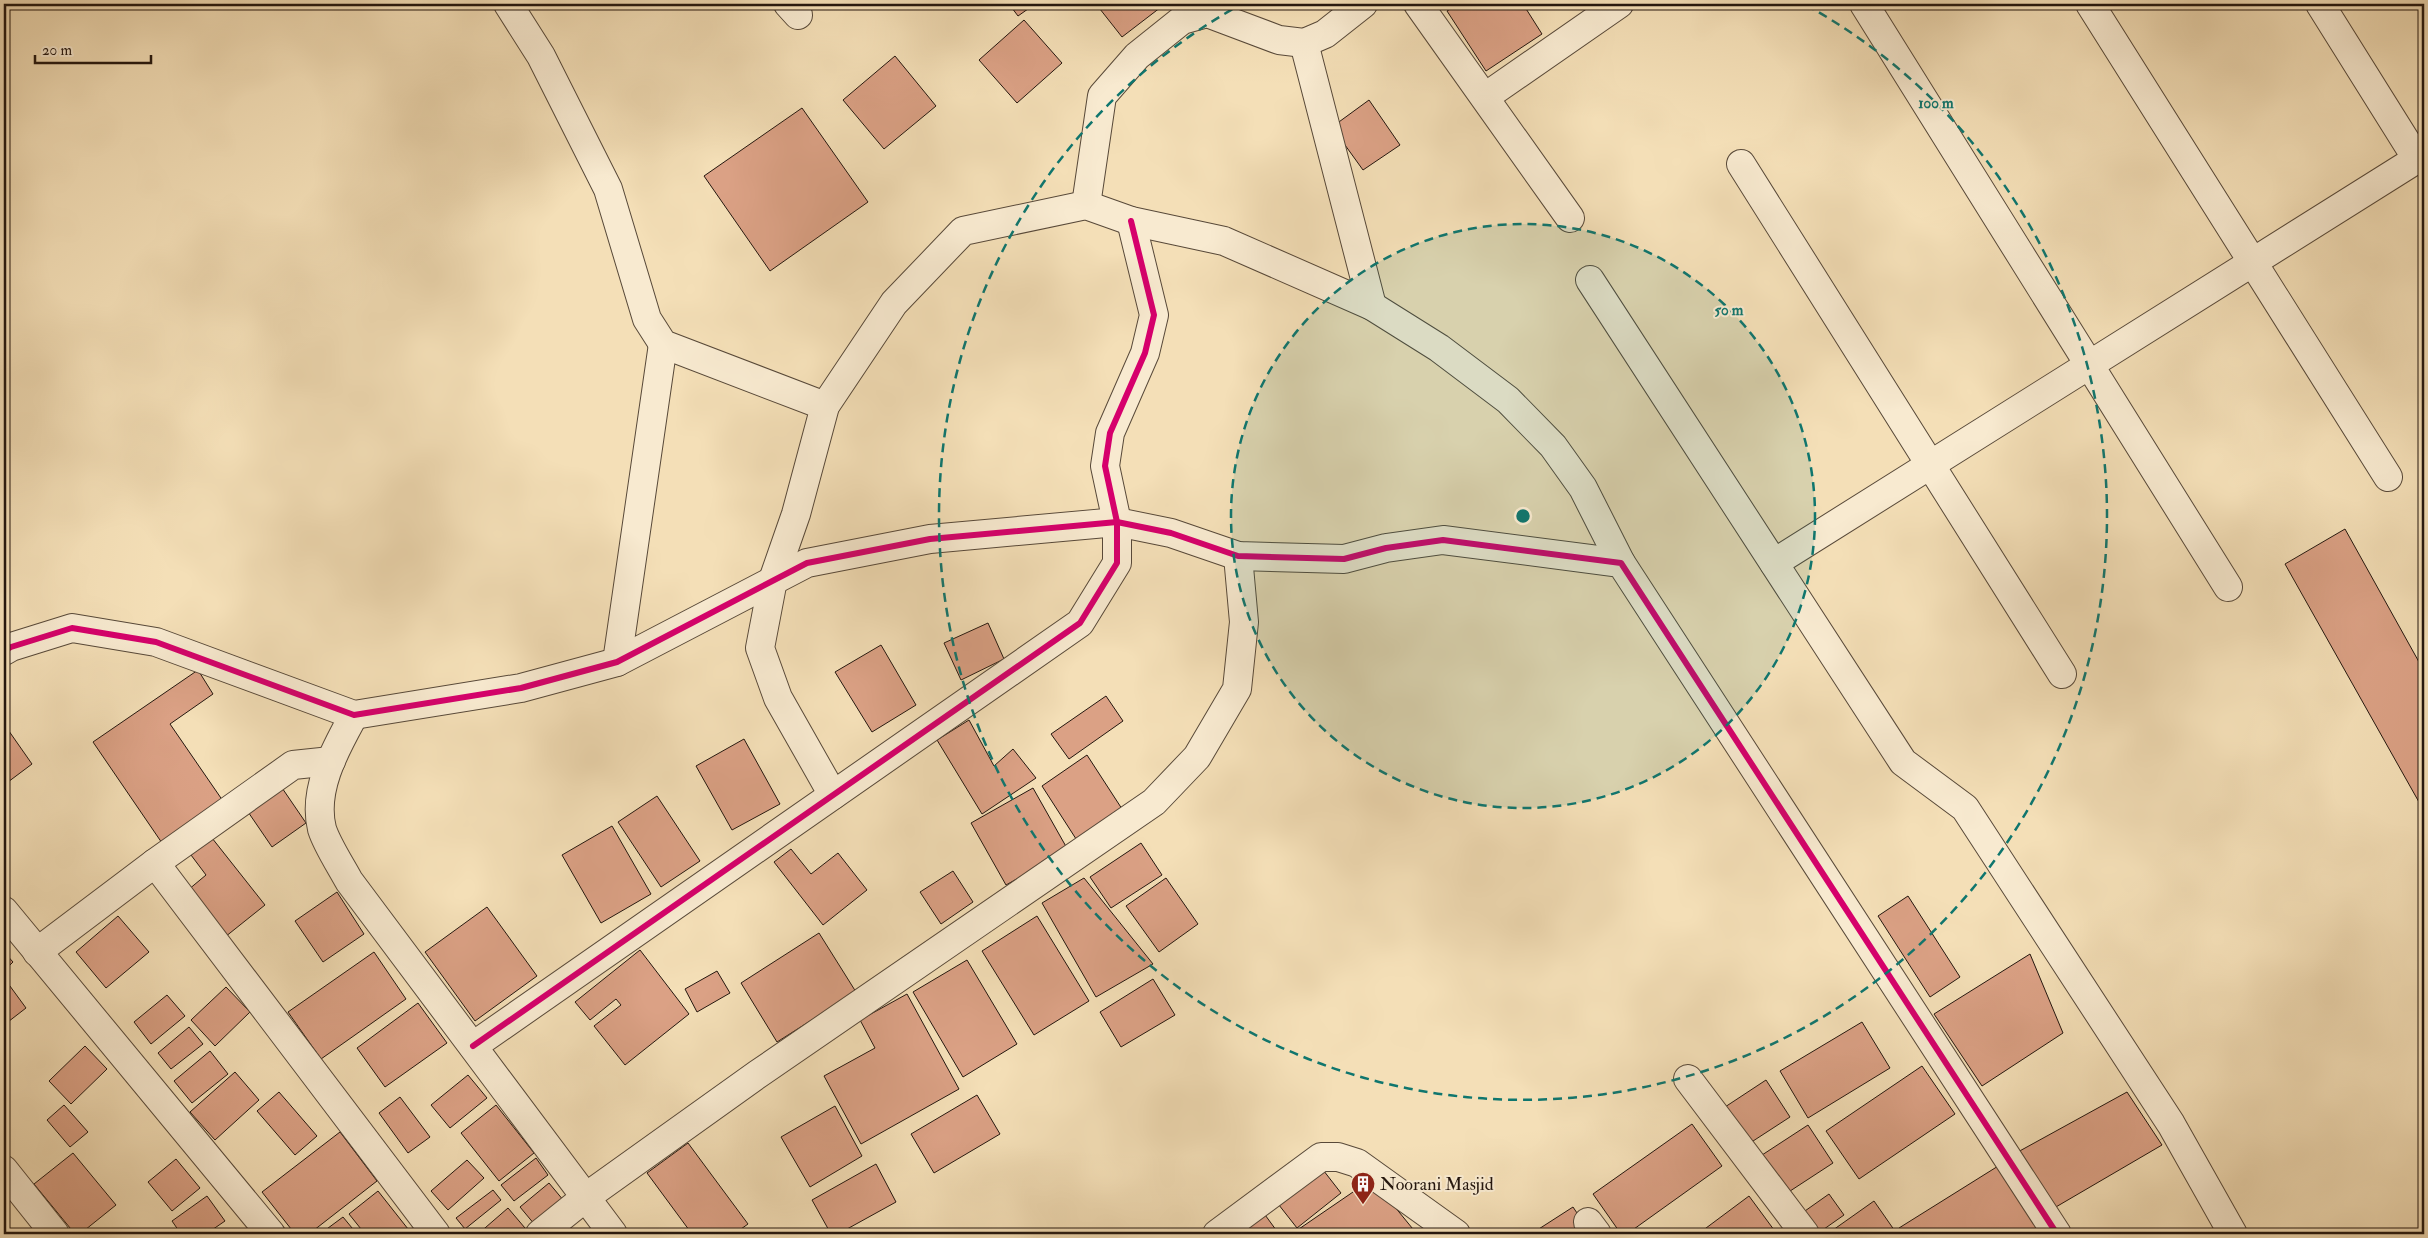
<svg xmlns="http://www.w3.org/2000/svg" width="2428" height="1238" font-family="'IM FELL Double Pica',serif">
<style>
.building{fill:#dba185;stroke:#24170f}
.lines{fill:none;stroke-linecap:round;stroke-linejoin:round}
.minor-casing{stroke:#584939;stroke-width:30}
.minor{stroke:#f8ead0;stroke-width:28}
.cycleway-casing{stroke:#f8ead0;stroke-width:9}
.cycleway{stroke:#d6006c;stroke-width:6}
.ring{fill:none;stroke:#0f766e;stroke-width:2.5;stroke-dasharray:9 6}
.labels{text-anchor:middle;stroke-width:4;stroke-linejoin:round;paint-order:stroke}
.poi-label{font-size:18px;fill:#24170f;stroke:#f8ead0;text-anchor:start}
.centre{fill:#0f766e;stroke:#f8ead0;stroke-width:2.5}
.ring-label{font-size:15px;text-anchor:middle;font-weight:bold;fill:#0f766e;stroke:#f8ead0;stroke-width:4;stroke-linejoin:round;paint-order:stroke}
</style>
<rect width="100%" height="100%" fill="#f4dfb7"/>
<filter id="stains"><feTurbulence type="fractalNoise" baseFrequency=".004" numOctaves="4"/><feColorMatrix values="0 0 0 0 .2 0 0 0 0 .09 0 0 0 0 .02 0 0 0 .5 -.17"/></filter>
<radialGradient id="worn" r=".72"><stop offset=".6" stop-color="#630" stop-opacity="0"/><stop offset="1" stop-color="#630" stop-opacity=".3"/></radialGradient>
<g class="building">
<path d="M 1009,4 L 1035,4 L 1018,16 Z"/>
<path d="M 1096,4 L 1165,4 L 1122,37 Z"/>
<path d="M 1459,4 L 1523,4 L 1542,34 L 1486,71 L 1447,11 Z"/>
<path d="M 1024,20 L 1062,63 L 1017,103 L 979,60 Z"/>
<path d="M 895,56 L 936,106 L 884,149 L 843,100 Z"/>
<path d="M 1369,100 L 1400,145 L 1363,170 L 1332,127 Z"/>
<path d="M 802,108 L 868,202 L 770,271 L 704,176 Z"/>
<path d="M 2345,529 L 2424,671 L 2424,811 L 2285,564 Z"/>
<path d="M 988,623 L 1004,659 L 961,680 L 944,643 Z"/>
<path d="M 881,645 L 916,705 L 872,732 L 835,672 Z"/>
<path d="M 198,670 L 213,694 L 170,724 L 223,801 L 162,843 L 93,742 Z"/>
<path d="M 1106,696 L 1123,721 L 1069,759 L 1051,734 Z"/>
<path d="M 969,720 L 994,766 L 1013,749 L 1036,778 L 982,814 L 937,740 Z"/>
<path d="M 4,724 L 32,764 L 4,785 Z"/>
<path d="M 744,739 L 780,804 L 732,830 L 696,766 Z"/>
<path d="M 1087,755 L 1124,812 L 1078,842 L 1042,786 Z"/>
<path d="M 278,782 L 306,823 L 272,847 L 244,806 Z"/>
<path d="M 1033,788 L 1068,850 L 1006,885 L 971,823 Z"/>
<path d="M 657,796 L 700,861 L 661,887 L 618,822 Z"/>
<path d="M 612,826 L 651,894 L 601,923 L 562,855 Z"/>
<path d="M 212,838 L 265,905 L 225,937 L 188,890 L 206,875 L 191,855 Z"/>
<path d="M 1141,843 L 1162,875 L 1111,908 L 1090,877 Z"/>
<path d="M 791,849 L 811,874 L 838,853 L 867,890 L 823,925 L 774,862 Z"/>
<path d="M 953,871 L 973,902 L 941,924 L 920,892 Z"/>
<path d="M 1084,878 L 1153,964 L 1096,997 L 1042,903 Z"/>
<path d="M 1166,878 L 1198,924 L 1159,952 L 1126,906 Z"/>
<path d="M 337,892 L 364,934 L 323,962 L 295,921 Z"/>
<path d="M 1908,896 L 1960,977 L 1930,997 L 1878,916 Z"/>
<path d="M 487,907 L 537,976 L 475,1021 L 425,952 Z"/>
<path d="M 118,916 L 149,952 L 106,988 L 76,952 Z"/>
<path d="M 1037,916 L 1089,1001 L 1034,1035 L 982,951 Z"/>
<path d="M 819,933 L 856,992 L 777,1042 L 741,983 Z"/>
<path d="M 640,950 L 689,1014 L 625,1065 L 594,1026 L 621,1005 L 616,999 L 590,1020 L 575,1002 Z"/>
<path d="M 4,952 L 13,962 L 4,971 Z"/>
<path d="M 374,952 L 406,999 L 321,1059 L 288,1012 Z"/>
<path d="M 2030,954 L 2063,1033 L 1982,1086 L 1934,1014 Z"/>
<path d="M 967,960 L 1017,1044 L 963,1077 L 913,992 Z"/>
<path d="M 717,971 L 730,993 L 697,1012 L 685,989 Z"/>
<path d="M 1153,979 L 1175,1015 L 1121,1047 L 1100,1012 Z"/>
<path d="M 7,982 L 26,1008 L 4,1025 L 4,984 Z"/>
<path d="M 226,987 L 250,1012 L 215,1046 L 191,1020 Z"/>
<path d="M 907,994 L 959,1089 L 861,1144 L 824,1076 L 875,1048 L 860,1020 Z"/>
<path d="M 167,995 L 185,1016 L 151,1044 L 134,1022 Z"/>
<path d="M 418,1003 L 447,1043 L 385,1087 L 357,1048 Z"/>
<path d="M 1862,1022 L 1890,1068 L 1808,1118 L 1780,1071 Z"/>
<path d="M 189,1027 L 203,1044 L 171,1069 L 158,1053 Z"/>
<path d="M 85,1046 L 107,1069 L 71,1104 L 49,1081 Z"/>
<path d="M 210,1051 L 228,1074 L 192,1103 L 174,1081 Z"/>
<path d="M 1922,1066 L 1955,1114 L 1859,1179 L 1826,1131 Z"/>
<path d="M 235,1072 L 259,1100 L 215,1140 L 190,1112 Z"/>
<path d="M 468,1075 L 487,1098 L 450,1128 L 431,1105 Z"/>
<path d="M 1766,1080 L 1790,1117 L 1750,1143 L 1725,1107 Z"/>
<path d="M 279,1092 L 317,1136 L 295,1155 L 257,1111 Z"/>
<path d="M 2127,1092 L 2162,1145 L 2049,1211 L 2016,1153 Z"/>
<path d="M 977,1095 L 1000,1134 L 934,1173 L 911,1134 Z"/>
<path d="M 400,1097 L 430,1137 L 408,1153 L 379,1113 Z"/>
<path d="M 64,1105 L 88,1132 L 70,1147 L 47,1120 Z"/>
<path d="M 496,1105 L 534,1153 L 499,1181 L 461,1133 Z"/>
<path d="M 835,1106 L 862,1156 L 810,1187 L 781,1137 Z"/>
<path d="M 1692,1124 L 1722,1166 L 1627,1234 L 1621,1234 L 1593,1194 Z"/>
<path d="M 1808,1125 L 1833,1163 L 1784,1195 L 1759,1157 Z"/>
<path d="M 340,1132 L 377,1181 L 309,1234 L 295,1234 L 262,1192 Z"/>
<path d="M 688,1143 L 748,1224 L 734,1234 L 692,1234 L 647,1173 Z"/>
<path d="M 73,1153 L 116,1205 L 80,1234 L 75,1234 L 34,1184 Z"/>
<path d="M 536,1158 L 548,1175 L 514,1201 L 501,1185 Z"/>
<path d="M 176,1159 L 200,1188 L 172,1211 L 148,1182 Z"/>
<path d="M 467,1160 L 484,1178 L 448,1210 L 431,1191 Z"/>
<path d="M 2003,1163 L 2047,1234 L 1903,1234 L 1899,1228 Z"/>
<path d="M 876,1164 L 896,1202 L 838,1234 L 831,1234 L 812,1200 Z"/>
<path d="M 1320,1166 L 1341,1193 L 1297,1228 L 1275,1200 Z"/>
<path d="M 1372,1179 L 1417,1234 L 1298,1234 L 1296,1231 Z"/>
<path d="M 549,1183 L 569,1207 L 540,1231 L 520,1207 Z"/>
<path d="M 493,1190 L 501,1200 L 465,1229 L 456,1218 Z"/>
<path d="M 378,1191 L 412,1234 L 365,1234 L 349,1214 Z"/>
<path d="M 1829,1194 L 1844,1215 L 1817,1234 L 1795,1218 Z"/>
<path d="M 207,1196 L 225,1221 L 206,1234 L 181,1234 L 172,1221 Z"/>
<path d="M 1749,1196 L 1777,1234 L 1698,1234 Z"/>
<path d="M 1874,1201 L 1897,1234 L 1835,1234 L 1833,1230 Z"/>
<path d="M 1573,1207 L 1591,1234 L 1531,1234 Z"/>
<path d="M 508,1208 L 525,1228 L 518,1234 L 478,1234 Z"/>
<path d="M 1260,1208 L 1279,1234 L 1225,1234 Z"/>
<path d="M 343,1217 L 357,1234 L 320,1234 Z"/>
</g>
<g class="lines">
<defs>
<g id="minor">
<path d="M 508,4 L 541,56 L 608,189 L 647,319 L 663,344 L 825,406"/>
<path d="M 788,4 L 798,15"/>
<path d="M 1418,4 L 1570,218"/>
<path d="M 1864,4 L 2228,587"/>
<path d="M 2090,4 L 2388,477"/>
<path d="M 1304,43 L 1372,306"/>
<path d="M 1485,97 L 1619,4"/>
<path d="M 1741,164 L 2062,674"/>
<path d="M 1086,205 L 1102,96 L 1137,56 L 1182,20 L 1207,13 L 1279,40 L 1304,43 L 1325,34 L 1363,4"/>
<path d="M 1590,280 L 1903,762 L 1965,808 L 2171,1124 L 2233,1234"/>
<path d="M 1774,563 L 2417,159 L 2320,4"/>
<path d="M 4,651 L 11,647 L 72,628 L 156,642 L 354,715 L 521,688 L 617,662 L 807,563 L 930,539 L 1117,522 L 1171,533 L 1238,556 L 1344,559 L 1386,548 L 1443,540 L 1621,563 L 2057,1234"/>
<path d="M 617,662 L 663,344"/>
<path d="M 354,715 C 336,748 312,789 322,829 C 327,845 341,866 349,881 L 613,1234"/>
<path d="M 833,795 L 778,698 L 760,648 L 773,580 L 796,514 L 825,406 L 894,303 L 963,231 L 1086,205 L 1131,221 L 1224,241 L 1372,306 L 1439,348 L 1508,400 L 1553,446 L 1583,488 L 1621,563"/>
<path d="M 155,863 L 293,765 L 331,761"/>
<path d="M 4,911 L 271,1234"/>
<path d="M 37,952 L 155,863 L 436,1234"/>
<path d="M 473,1046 L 1080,623 L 1117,563 L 1117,522 L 1105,466 L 1110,433 L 1145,353 L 1154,315 L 1131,221"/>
<path d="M 1688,1079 L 1805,1234"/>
<path d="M 4,1170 L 55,1234"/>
<path d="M 1588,1222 L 1597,1234"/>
<path d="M 540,1234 L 586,1197 L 758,1074 L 1154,802 L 1197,757 L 1237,689 L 1244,622 L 1238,556"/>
<path d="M 1217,1234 L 1321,1157 L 1338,1157 L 1357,1163 L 1456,1234"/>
</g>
</defs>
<use href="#minor" class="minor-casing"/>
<use href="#minor" class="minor"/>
<defs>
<g id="cycleway">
<path d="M 4,651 L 11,647 L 72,628 L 156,642 L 354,715 L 521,688 L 617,662 L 807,563 L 930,539 L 1117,522 L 1171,533 L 1238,556 L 1344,559 L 1386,548 L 1443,540 L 1621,563 L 2057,1234"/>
<path d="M 473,1046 L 1080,623 L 1117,563 L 1117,522 L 1105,466 L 1110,433 L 1145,353 L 1154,315 L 1131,221"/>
</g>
</defs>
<use href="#cycleway" class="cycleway-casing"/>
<use href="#cycleway" class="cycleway"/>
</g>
<circle cx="1523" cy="516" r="292" fill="#0f766e" fill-opacity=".12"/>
<g class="ring">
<circle cx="1523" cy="516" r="292"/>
<path d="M1806 5A584 584 0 1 1 1240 5"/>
</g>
<defs>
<symbol id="building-pin" viewBox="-11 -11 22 30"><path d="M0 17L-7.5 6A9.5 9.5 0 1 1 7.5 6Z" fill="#8f2418" stroke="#f8ead0"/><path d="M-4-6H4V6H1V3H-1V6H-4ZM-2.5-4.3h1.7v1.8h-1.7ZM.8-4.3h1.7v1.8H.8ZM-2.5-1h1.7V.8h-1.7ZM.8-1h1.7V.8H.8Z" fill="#fff"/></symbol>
</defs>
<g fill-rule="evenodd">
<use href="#building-pin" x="1349" y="1170" width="28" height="38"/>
</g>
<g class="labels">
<g class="poi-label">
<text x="1380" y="1190">Noorani Masjid</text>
</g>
</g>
<circle cx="1523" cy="516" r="8" class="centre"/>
<g class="ring-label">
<text x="1936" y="108">100 m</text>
<text x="1729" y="315">50 m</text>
</g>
<rect width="2428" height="1238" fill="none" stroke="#f4dfb7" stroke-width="20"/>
<rect x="5" y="5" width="2418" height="1228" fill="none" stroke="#24170f" stroke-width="2.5"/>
<rect x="10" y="10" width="2408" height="1218" fill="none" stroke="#24170f"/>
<path d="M35 55v8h116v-8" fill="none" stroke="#24170f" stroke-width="2.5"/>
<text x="42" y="55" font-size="15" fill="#24170f" stroke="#f8ead0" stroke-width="4" paint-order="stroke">20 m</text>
<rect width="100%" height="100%" filter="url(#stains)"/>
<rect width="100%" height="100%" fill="url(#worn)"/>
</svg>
